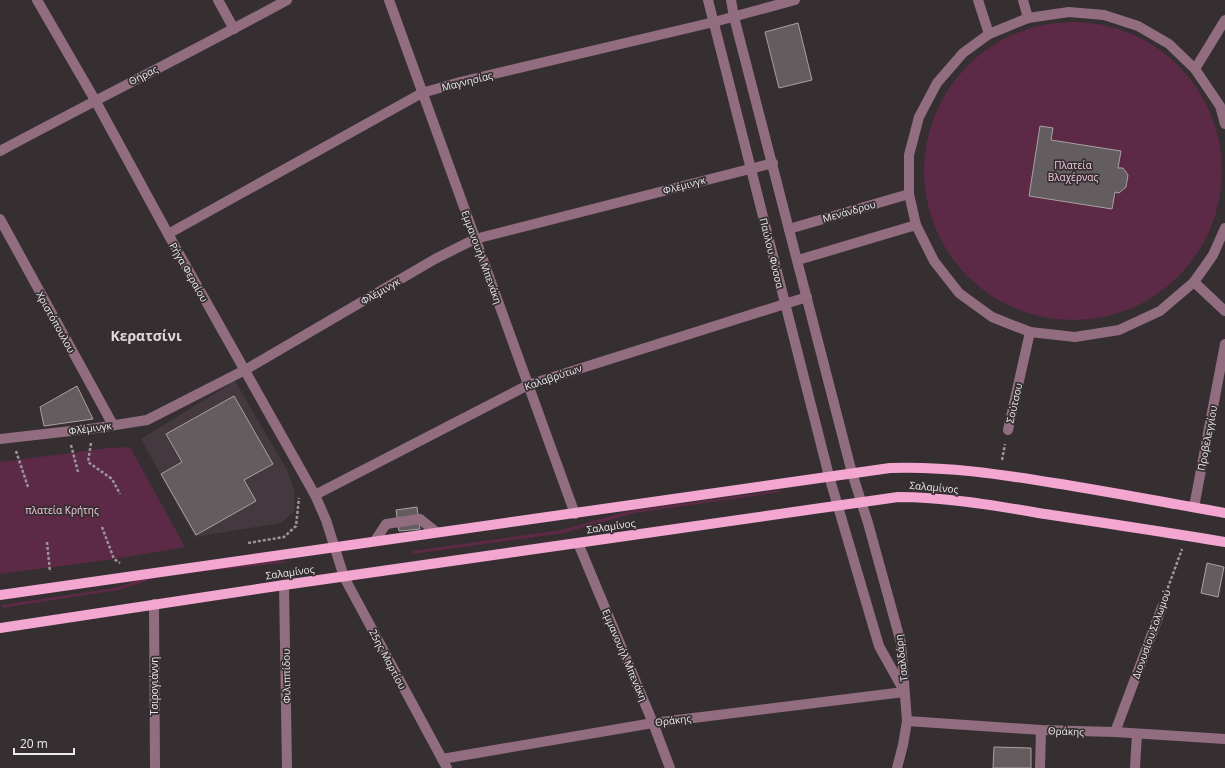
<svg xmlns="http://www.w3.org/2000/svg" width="1225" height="768" font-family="'Open Sans',sans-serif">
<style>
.built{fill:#44393f}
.green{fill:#5c2946}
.building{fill:#645d60;stroke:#a9a1a4}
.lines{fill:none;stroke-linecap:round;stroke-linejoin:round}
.path{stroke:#9b9698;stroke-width:2.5;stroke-dasharray:3 2;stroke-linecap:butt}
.minor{stroke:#926d80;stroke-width:10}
.major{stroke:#f3a6cf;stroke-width:10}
.labels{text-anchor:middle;stroke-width:3.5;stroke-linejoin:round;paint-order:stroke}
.street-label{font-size:10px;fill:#eeeaec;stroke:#352f32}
.park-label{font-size:10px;fill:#f7c9e0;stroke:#352f32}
.district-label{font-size:14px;font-weight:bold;fill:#e0d8dc;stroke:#352f32}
</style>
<rect width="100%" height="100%" fill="#352f32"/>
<path class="built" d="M 235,381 L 287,470 L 295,492 L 294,511 L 281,523 L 195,537 L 141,439 Z"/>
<g class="green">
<circle cx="1073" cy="171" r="149"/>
<path d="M 130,447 L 185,547 L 114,559 L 0,574 L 0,462 L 109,448 Z"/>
<path d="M 780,490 L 781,492 L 635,513 L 564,533 L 413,554 L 412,551 L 561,530 L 629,511 Z"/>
<path d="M 275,560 L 290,562 L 161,576 L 119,590 L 2,608 L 1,605 L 115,588 L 159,573 Z"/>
</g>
<g class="building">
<path d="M 798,23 L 812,80 L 779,88 L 765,32 Z"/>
<path d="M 1040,126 L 1053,128 L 1051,140 L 1121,151 L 1118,168 L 1123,168 L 1128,175 L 1126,187 L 1119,193 L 1115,192 L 1112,209 L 1029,196 Z"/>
<path d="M 77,386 L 93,419 L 44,426 L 40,407 Z"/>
<path d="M 234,396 L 273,464 L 244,480 L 256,501 L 196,535 L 161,474 L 182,462 L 166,434 Z"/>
<path d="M 417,507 L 420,529 L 399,531 L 396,510 Z"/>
<path d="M 1207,563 L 1224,567 L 1218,597 L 1201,593 Z"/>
<path d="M 994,747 L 1031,748 L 1031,768 L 993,768 Z"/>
</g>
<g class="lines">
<g class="path">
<path d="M 91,443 L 88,462 L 112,479 L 120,494"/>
<path d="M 71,445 L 78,472"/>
<path d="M 16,451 L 28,487"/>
<path d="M 1002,460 L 1005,444"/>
<path d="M 102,527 L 114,559 L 120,563"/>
<path d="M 47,542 L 50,572"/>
<path d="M 248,543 L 284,537 L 296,526 L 299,498"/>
<path d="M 1166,593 L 1182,549"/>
</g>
<g class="minor">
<path d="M 37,0 L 95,100 L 168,234 L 315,495 L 326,520 L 344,577 L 447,768"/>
<path d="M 218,0 L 234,29"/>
<path d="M 389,0 L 575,514"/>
<path d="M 708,0 L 829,476 L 879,646 L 903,689"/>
<path d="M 731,0 L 734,17 L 852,473 L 868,523 L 901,643 L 907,721 L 903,745 L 897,768"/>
<path d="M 978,0 L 989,34"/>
<path d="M 1023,0 L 1028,18"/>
<path d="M 1195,69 L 1225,20"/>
<path d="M 1225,124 L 1220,106 L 1195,69 L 1169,44 L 1138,26 L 1104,15 L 1069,12 L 1028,18 L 989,34 L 963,53 L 937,83 L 919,117 L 909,155 L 909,194 L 916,225 L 934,261 L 959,293 L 992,317 L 1030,332 L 1075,337 L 1119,330 L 1160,311 L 1194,282 L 1213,255 L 1225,228"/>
<path d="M 0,151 C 95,100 192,52 287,0"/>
<path d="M 0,219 L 113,425"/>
<path d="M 789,229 L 909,194"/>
<path d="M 168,234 L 422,93 L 460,82 L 714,22 L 795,0"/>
<path d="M 798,260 L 916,225"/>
<path d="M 1194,282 L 1225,311"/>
<path d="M 1008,430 L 1030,332"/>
<path d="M 0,439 L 97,428 L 147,420 L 245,370 L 435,259 L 475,239 L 773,163"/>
<path d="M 315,495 L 528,385 L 807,297"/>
<path d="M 1194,507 L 1225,344"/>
<path d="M 375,541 L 386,524 L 420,519 L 436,532"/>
<path d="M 578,543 L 653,723 L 670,768"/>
<path d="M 284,585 L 287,768"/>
<path d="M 154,604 L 155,768"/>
<path d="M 907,721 L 1041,730 L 1115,732 L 1225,739"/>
<path d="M 1115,732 L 1162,607"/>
<path d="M 442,759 L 653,723 L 904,692"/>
<path d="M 1040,768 L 1041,730"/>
<path d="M 1135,768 L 1137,734"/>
</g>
<g class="major">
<path d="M 0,595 L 890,468 C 946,466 999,474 1054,483 C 1111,492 1168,503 1225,513"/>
<path d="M 0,628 L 284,585 L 898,497 C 948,497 997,506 1045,514 C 1105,523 1165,532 1225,542"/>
</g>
</g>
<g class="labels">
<g class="street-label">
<text transform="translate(143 75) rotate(-27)" y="4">Θήρας</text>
<text transform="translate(467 81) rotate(-14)" y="4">Μαγνησίας</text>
<text transform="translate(684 185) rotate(-15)" y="4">Φλέμινγκ</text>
<text transform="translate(849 211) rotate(-16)" y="4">Μενάνδρου</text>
<text transform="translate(772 253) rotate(76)" y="4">Παύλου Φύσσα</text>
<text transform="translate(482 257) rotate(70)" y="4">Εμμανουήλ Μπενάκη</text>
<text transform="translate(189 272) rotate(60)" y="4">Ρήγα Φεραίου</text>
<text transform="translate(380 291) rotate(-30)" y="4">Φλέμινγκ</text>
<text transform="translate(56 322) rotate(61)" y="4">Χριστόπουλου</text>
<text transform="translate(553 377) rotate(-19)" y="4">Καλαβρύτων</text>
<text transform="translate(1014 403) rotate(-77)" y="4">Σούτσου</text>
<text transform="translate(90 428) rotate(-8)" y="4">Φλέμινγκ</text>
<text transform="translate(1207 438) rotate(-79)" y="4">Προβελεγγίου</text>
<text transform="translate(934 487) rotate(5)" y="4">Σαλαμίνος</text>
<text transform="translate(611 526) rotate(-8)" y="4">Σαλαμίνος</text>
<text transform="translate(290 572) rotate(-8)" y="4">Σαλαμίνος</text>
<text transform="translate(1151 634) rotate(-70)" y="4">Διονυσίου Σολωμού</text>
<text transform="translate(625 655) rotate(67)" y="4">Εμμανουήλ Μπενάκη</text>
<text transform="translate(901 658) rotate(-97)" y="4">Τσαλδάρη</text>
<text transform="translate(388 659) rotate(62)" y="4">25ης Μαρτίου</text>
<text transform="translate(286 676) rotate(-91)" y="4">Φιλιππίδου</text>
<text transform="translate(154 686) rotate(-90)" y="4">Τσιρογιάννη</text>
<text transform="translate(673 720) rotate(-7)" y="4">Θράκης</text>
<text transform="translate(1066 731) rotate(2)" y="4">Θράκης</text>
</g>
<g class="park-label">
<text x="1073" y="169">Πλατεία<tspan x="1073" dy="12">Βλαχέρνας</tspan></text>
<text x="62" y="514">πλατεία Κρήτης</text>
</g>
<g class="district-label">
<text x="146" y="341">Κερατσίνι</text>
</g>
</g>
<path d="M14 748v6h60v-6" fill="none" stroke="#eeeaec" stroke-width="2"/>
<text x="20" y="748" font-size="12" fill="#eeeaec" stroke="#352f32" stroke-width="3" paint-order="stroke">20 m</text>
</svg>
